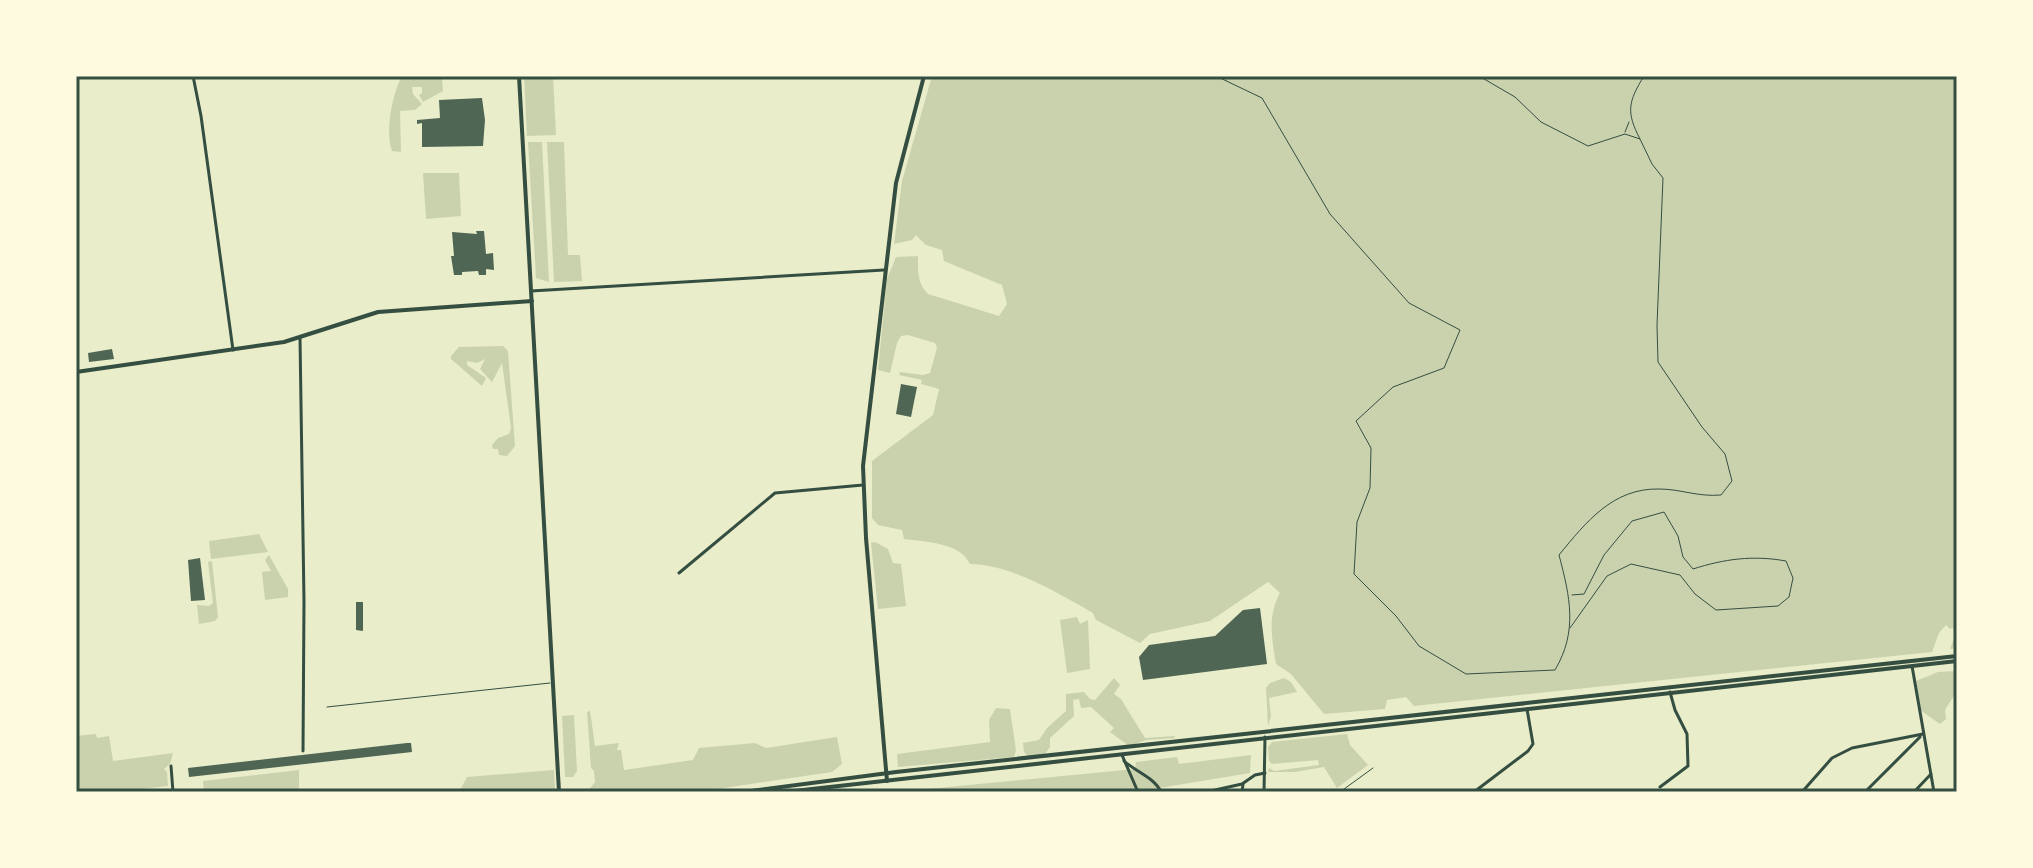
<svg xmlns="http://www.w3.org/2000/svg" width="2033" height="868" font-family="Ubuntu,sans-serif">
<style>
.green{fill:#cad2ad}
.building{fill:#4f6655}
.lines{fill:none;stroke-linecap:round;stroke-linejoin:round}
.path{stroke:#344e41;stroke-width:1}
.service{stroke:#344e41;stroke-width:1}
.minor{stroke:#344e41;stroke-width:3}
.secondary{stroke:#344e41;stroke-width:4}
.primary{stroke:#344e41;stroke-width:4}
.neatline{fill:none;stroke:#344e41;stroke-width:3}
</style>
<rect width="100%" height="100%" fill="#e9edc9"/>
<g class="green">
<path d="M 410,76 L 442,76 L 443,91 L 423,102 L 419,95 L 422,93 L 422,87 L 412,87 L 413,94 L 422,104 L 415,110 L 400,111 L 401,152 L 392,151 C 385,131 392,96 401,78 Z"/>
<path d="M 524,76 L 553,76 L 556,135 L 527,136 Z"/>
<path d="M 932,76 L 1957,76 L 1957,648 L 1950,649 L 1955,635 L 1953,628 L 1950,629 L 1946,625 L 1939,633 L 1932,652 L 1414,706 L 1406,697 L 1387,700 L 1385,709 L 1324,714 L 1291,674 L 1276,664 C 1272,640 1267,616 1280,593 L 1268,582 L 1210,621 L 1150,634 L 1140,643 L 1096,620 L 1093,613 C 1058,593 1010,564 970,564 C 960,542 925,542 904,539 L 902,530 L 878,525 L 872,518 L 872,461 L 933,415 L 939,389 L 921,384 L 922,380 L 899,375 L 900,372 L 923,375 L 930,373 L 937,348 L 935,343 L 908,335 L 901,336 L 897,343 L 890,373 L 878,370 L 887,279 L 896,257 L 918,256 C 918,271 917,283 928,294 L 999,316 L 1007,304 L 1002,285 L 944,261 L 942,250 L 926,245 L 916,235 L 912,240 L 894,244 L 902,181 Z"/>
<path d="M 528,142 L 542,142 L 549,282 L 536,278 Z"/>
<path d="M 547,142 L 564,142 L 568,255 L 580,255 L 582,281 L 554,282 Z"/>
<path d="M 423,173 L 459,173 L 461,216 L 426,219 Z"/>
<path d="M 503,346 L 508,351 L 515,446 L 507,456 L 499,455 L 498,449 L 493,449 L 492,445 L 498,438 L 509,434 L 511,428 L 502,363 L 492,382 L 480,369 L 485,359 L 477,363 L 467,361 L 467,365 L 486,378 L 482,386 L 451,359 L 451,356 L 459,347 Z"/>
<path d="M 259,534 L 268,552 L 211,559 L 209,541 Z"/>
<path d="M 875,542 L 888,549 L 893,563 L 901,564 L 906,606 L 878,609 L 871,543 Z"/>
<path d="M 269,555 L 288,589 L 288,597 L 265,600 L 262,572 L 271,571 L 265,560 Z"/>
<path d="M 212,561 L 218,617 L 215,621 L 199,624 L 197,605 L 209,606 L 213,603 L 208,562 Z"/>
<path d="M 1077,617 L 1080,624 L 1088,620 L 1090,669 L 1067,673 L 1060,620 Z"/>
<path d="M 1957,671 L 1957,695 L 1955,694 L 1945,710 L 1946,719 L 1940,724 L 1920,710 L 1916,681 L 1938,672 Z"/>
<path d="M 1114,678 L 1120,685 L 1114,694 L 1121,699 L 1145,738 L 1175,736 L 1174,738 L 1146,740 L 1129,746 L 1110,732 L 1114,728 L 1091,707 L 1081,708 L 1079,699 L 1073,700 L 1074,716 L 1050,738 L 1050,747 L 1045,754 L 1028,756 L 1024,752 L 1023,743 L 1039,740 L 1047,728 L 1066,711 L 1066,694 L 1084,692 L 1090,699 L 1095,700 Z"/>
<path d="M 1284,678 L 1291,682 L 1297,692 L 1269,698 L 1271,716 L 1268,726 L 1266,688 L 1270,683 Z"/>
<path d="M 996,708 L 1010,709 L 1016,750 L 1014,757 L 898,767 L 897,754 L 990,742 L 989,720 Z"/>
<path d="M 590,711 L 595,746 L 619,743 L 617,750 L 621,750 L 624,770 L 693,760 L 699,748 L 755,743 L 766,748 L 837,737 L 842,764 L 832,772 L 697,792 L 587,792 L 595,782 L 594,771 L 591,768 L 587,712 Z"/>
<path d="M 574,715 L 577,771 L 573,777 L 565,777 L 562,716 Z"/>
<path d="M 96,734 L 97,738 L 109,736 L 113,761 L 173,753 L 170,764 L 164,769 L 167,772 L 168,786 L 116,792 L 76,792 L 76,736 Z"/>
<path d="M 1347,734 L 1350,745 L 1368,765 L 1337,788 L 1324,767 L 1295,772 L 1268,772 L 1269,768 L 1274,771 L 1319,765 L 1318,760 L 1272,764 L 1269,761 L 1268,747 L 1272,742 Z"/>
<path d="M 1251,755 L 1250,773 L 1135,792 L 896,792 L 1135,769 L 1136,762 L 1177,757 L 1179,764 Z"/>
<path d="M 299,770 L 299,792 L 204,792 L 203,781 Z"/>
<path d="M 554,770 L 555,792 L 459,792 L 467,777 Z"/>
</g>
<g class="building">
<path d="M 482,98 L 485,120 L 483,146 L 422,147 L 422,123 L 417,124 L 417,120 L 440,118 L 439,100 Z"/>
<path d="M 476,231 L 484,231 L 486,254 L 493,253 L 494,270 L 486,269 L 486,275 L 479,275 L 478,271 L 462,272 L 462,275 L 454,275 L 451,256 L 454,256 L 452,232 L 477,234 Z"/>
<path d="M 112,349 L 114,359 L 89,362 L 88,353 Z"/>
<path d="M 901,384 L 917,387 L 911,417 L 896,414 Z"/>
<path d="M 200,558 L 205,600 L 191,601 L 188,560 Z"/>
<path d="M 356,602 L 363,602 L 363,631 L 356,630 Z"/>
<path d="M 1260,608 L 1267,664 L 1143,680 L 1139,657 L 1149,645 L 1215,636 L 1243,610 Z"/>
<path d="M 407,743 L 411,743 L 412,752 L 189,777 L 188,768 Z"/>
</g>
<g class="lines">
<g class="path">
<path d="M 1216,76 L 1262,98 L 1330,214 L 1409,303 L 1460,330 L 1444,368 L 1393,387 L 1356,421 L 1371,448 L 1370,488 L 1357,522 L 1354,574 L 1396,616 L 1419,646 L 1466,674 L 1555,670 C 1578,631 1570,597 1559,555 C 1586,522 1613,488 1659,489 C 1681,489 1697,497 1721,495 L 1732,481 L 1725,454 L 1702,427 L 1658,362 L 1657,325 L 1663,178 L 1652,164 L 1640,139"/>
<path d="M 1479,76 L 1515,97 L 1541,122 L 1588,146 L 1625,134 L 1640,139 C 1626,112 1628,102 1644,76"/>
<path d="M 1625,132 L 1629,122"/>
<path d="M 1570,628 L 1607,576 L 1631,564 L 1680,575 L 1695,594 L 1716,610 L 1778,606 L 1789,597 L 1793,578 L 1786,561 C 1753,555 1724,559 1693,569 L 1683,557 L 1678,536 L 1664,512 L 1632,521 L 1604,555 L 1584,594 L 1572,595"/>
</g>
<g class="service">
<path d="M 327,707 L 550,683"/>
<path d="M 1340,792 L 1373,768"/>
</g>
<g class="minor">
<path d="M 193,76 L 201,116 L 233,350"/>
<path d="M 531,291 L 884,270"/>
<path d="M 300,338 L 304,601 L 303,751"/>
<path d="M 679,573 L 775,493 L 863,485"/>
<path d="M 1912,666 L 1934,792"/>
<path d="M 1122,755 L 1138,792"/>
<path d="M 1124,761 C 1136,772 1154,777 1161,792"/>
<path d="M 171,766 L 173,792"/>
<path d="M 1660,787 L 1688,766 L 1687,734 L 1675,710 L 1670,692"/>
<path d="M 1206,792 L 1242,784 L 1255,775 L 1265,773"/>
<path d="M 1242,792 L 1243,784"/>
<path d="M 1264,792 L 1265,737"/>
<path d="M 1474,792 L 1528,751 L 1533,744 L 1527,709"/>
<path d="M 1802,792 L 1832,758 L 1852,748 L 1923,734"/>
<path d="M 1865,792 L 1920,737"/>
<path d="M 1914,792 L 1931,774"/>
</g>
<g class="secondary">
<path d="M 519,76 L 559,792"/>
<path d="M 76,372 L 284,342 L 378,312 L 532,301"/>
<path d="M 887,781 L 866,538 L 863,466 L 896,183 L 924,76"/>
</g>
<g class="primary">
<path d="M 743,792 L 896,772 L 1957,656"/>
<path d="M 785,792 L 1957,661"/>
</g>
</g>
<rect width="2033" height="868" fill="none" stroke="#fefae0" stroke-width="156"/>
<rect x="78" y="78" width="1877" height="712" class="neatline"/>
</svg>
